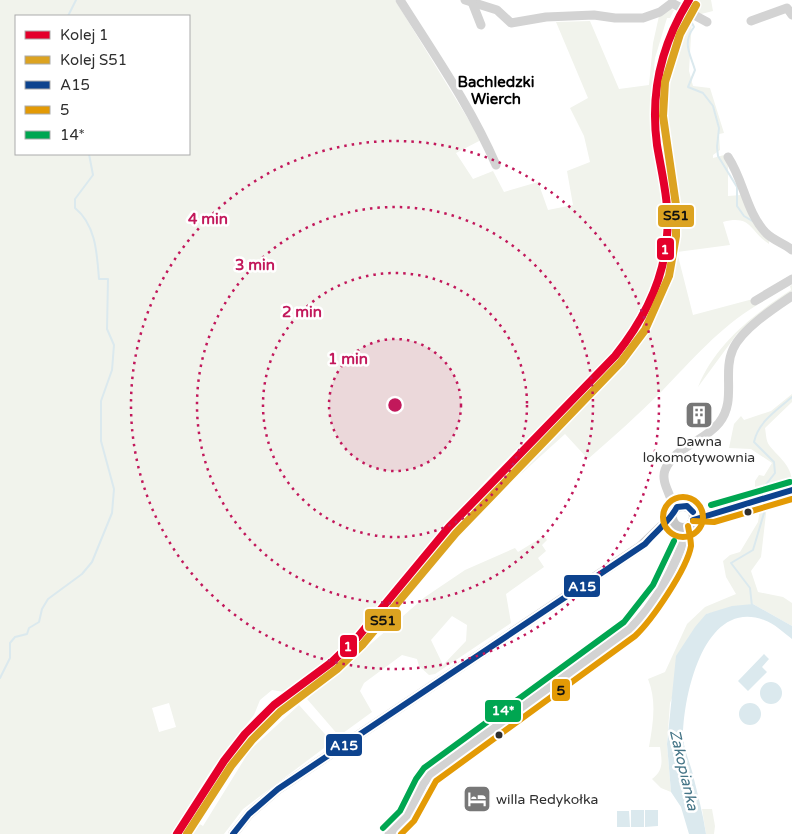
<svg xmlns="http://www.w3.org/2000/svg" width="792" height="834" font-family="'Varela Round',sans-serif">
<style>
.green{fill:#f1f3ec;fill-rule:evenodd}
.water{fill:#dbe9ee}
.lines{fill:none;stroke-linecap:round;stroke-linejoin:round}
.stream{stroke:#dbe9ee;stroke-width:2}
.minor{stroke:#d3d3d3;stroke-width:9}
.major{stroke:#c6c6c6;stroke-width:10}
.bus-1-casing{stroke:#fff;stroke-width:10}
.bus-2-casing{stroke:#fff;stroke-width:10}
.bus-3-casing{stroke:#fff;stroke-width:10}
.bus-1{stroke:#0d438e;stroke-width:6}
.bus-2{stroke:#e39a05;stroke-width:6}
.bus-3{stroke:#00a651;stroke-width:6}
.rail-1-casing{stroke:#fff;stroke-width:11}
.rail-2-casing{stroke:#fff;stroke-width:11}
.rail-1{stroke:#e4002b;stroke-width:8}
.rail-2{stroke:#dca321;stroke-width:8}
.ring{fill:none;stroke:#c2185b;stroke-width:2.5;stroke-dasharray:2.5 5}
.bus-dot{fill:#2e2e2e;stroke:#fff;stroke-width:2}
.labels{text-anchor:middle;stroke-width:5;stroke-linejoin:round;paint-order:stroke}
.poi-label{font-size:14px;fill:#2e2e2e;stroke:#fff}
.neighbourhood-label{font-size:15px;font-weight:bold;fill:#000;stroke:#fff}
.water-label{font-size:15px;font-style:italic;fill:#457587;stroke:#fff}
.centre{fill:#c2185b;stroke:#fff;stroke-width:2.5}
.ring-label{font-size:15px;text-anchor:middle;font-weight:bold;fill:#c2185b;stroke:#fff;stroke-width:5;stroke-linejoin:round;paint-order:stroke}
.line-badge{stroke:#fff;stroke-width:2}
.badge-label{font-size:14px;text-anchor:middle;font-weight:bold;fill:#fff}
.pale-badge-label{font-size:14px;text-anchor:middle;font-weight:bold;fill:#111}
</style>
<rect width="100%" height="100%" fill="#fff"/>
<g class="green">
<path d="M 0,0 L 395,0 L 481,140 L 456,153 L 473,179 L 493,171 L 504,192 L 538,182 L 548,210 L 573,205 L 567,171 L 590,162 L 584,136 L 570,108 L 588,98 L 556,22 L 590,21 L 619,89 L 649,85 L 653,43 L 659,16 L 669,8 L 674,10 L 670,18 L 667,18 L 655,58 L 651,102 L 653,137 L 663,194 L 664,237 L 655,279 L 632,328 L 613,353 L 489,477 L 455,515 L 349,641 L 320,667 L 284,692 L 272,690 L 260,700 L 254,715 L 213,767 L 171,834 L 0,834 ZM 16,16 L 189,16 L 189,154 L 16,154 ZM 169,703 L 176,727 L 159,732 L 152,708 Z"/>
<path d="M 700,0 L 711,0 L 713,11 L 697,15 L 690,12 Z"/>
<path d="M 688,15 L 692,19 L 689,71 L 693,86 L 710,88 L 724,133 L 719,134 L 720,150 L 713,155 L 713,158 L 724,155 L 728,164 L 728,196 L 741,195 L 769,238 L 769,244 C 750,232 752,214 723,222 L 730,245 L 677,252 L 693,315 L 753,299 L 757,305 C 719,328 692,360 661,392 C 638,415 613,437 588,459 L 565,434 L 522,473 L 503,481 L 621,360 L 647,324 L 662,294 L 671,261 L 677,221 L 676,193 L 664,126 L 665,88 L 671,73 C 670,70 668,68 668,66 C 666,58 684,21 688,15 Z"/>
<path d="M 792,285 L 792,291 L 737,334 L 698,387 C 715,344 754,314 791,290 L 790,286 Z"/>
<path d="M 792,394 L 792,402 L 765,428 C 766,433 766,441 769,445 C 778,457 792,465 792,483 L 755,494 L 755,481 L 759,475 L 764,476 L 772,463 L 751,449 L 729,448 L 734,424 L 741,416 L 744,420 L 771,411 Z"/>
<path d="M 767,505 L 761,557 L 751,571 L 758,592 L 783,597 L 792,603 L 792,626 L 753,604 L 706,614 L 670,703 L 667,744 L 671,792 L 661,788 L 652,779 C 664,770 662,761 660,747 L 649,747 C 653,723 657,702 648,679 L 665,672 L 687,624 L 705,607 L 736,594 L 726,577 L 723,561 L 730,555 L 740,552 L 758,522 L 760,508 Z"/>
<path d="M 544,536 L 547,540 L 542,545 L 546,551 L 538,558 L 544,567 L 506,594 L 511,623 L 435,674 L 429,675 L 419,666 L 417,659 L 402,655 L 364,683 L 360,691 L 372,712 L 339,736 L 307,699 L 425,597 L 465,570 L 515,548 L 518,552 ZM 452,616 L 467,625 L 466,641 L 443,665 L 431,640 Z"/>
<path d="M 299,705 L 332,742 L 243,809 L 224,834 L 181,834 L 191,819 L 203,826 L 250,750 Z"/>
<path d="M 702,809 L 712,809 L 715,826 L 714,834 L 706,834 Z"/>
</g>
<g class="water">
<path d="M 753,604 L 792,626 L 792,639 C 784,633 774,623 764,620 C 704,598 683,696 683,738 C 684,749 689,761 692,771 C 697,792 703,813 706,834 L 689,834 L 681,807 L 671,792 L 667,744 L 676,656 L 695,627 L 706,614 L 732,606 Z"/>
<path d="M 764,654 L 769,659 L 762,667 L 767,672 L 748,691 L 738,681 Z"/>
<circle cx="771" cy="693" r="11"/>
<circle cx="750" cy="714" r="11"/>
<rect x="631" y="810" width="13" height="17"/>
<path d="M 645,810 L 658,810 L 658,826 L 645,827 Z"/>
<path d="M 617,811 L 629,811 L 630,827 L 617,827 Z"/>
</g>
<g class="lines">
<g class="stream">
<path d="M 68,16 L 76,0"/>
<path d="M 689,17 L 694,27 C 682,43 690,53 695,70 L 688,87 L 703,93 L 713,106 L 719,128 L 717,147 L 718,156 L 737,187 L 737,206 L 744,216 L 754,222"/>
<path d="M 761,491 L 775,473 L 774,462 L 754,442 C 758,422 777,410 792,397"/>
<path d="M 752,606 L 750,588 L 731,563 L 753,550 L 764,513 L 762,507"/>
<path d="M 0,678 L 10,658 L 10,643 L 15,637 L 27,634 L 29,628 L 39,622 L 42,609 L 48,599 L 82,574 L 92,562 L 112,513 L 114,489 L 101,441 L 101,401 L 112,370 L 114,345 L 107,329 L 108,279 L 99,279 C 97,254 96,225 75,208 L 75,199 L 93,175 L 89,154"/>
</g>
<g class="minor">
<path d="M 400,0 C 434,54 471,107 496,165"/>
<path d="M 465,0 L 497,10 L 511,23 L 546,17 L 594,15 L 615,18 L 643,18 L 660,12 L 672,3 L 707,22"/>
<path d="M 472,2 L 481,25"/>
<path d="M 751,21 L 787,8 L 792,15"/>
<path d="M 728,157 C 744,181 746,212 766,233 C 774,241 784,243 792,250"/>
<path d="M 755,301 L 792,279"/>
<path d="M 673,510 C 674,497 660,484 665,470 C 674,447 704,442 719,423 C 737,401 722,373 733,349 C 742,329 774,308 792,296"/>
<path d="M 679,528 L 682,543"/>
<path d="M 389,834 L 407,816 L 423,784 L 430,775 L 630,629 C 658,602 677,562 689,526"/>
</g>
<g class="major">
<circle cx="683" cy="517" r="11"/>
<path d="M 693,520 L 792,490"/>
<path d="M 233,834 L 249,814 L 278,789 L 640,547 L 671,517"/>
</g>
<defs>
<g id="bus-1">
<path d="M 693,520 L 792,490"/>
<path d="M 233,834 L 249,814 L 278,789 L 645,544 C 656,531 669,522 677,507 L 687,506 L 693,512"/>
</g>
<g id="bus-2">
<circle cx="683" cy="517" r="20"/>
<path d="M 693,521 L 714,522 L 792,499"/>
<path d="M 401,834 L 414,821 L 436,781 L 635,636 C 652,620 687,569 691,546 C 691,540 689,532 688,526"/>
</g>
<g id="bus-3">
<path d="M 711,505 L 790,482"/>
<path d="M 383,828 L 400,811 L 416,779 L 424,768 L 624,622 L 653,585 L 674,541"/>
</g>
</defs>
<use href="#bus-1" class="bus-1-casing"/>
<use href="#bus-2" class="bus-2-casing"/>
<use href="#bus-3" class="bus-3-casing"/>
<use href="#bus-1" class="bus-1"/>
<use href="#bus-2" class="bus-2"/>
<use href="#bus-3" class="bus-3"/>
<defs>
<path id="rail-1" d="M 177,834 L 224,761 L 245,734 L 274,705 L 332,662 L 357,638 L 449,527 L 615,356 C 643,321 664,281 667,236 C 670,205 662,175 657,145 C 650,93 661,45 689,0"/>
<path id="rail-2" d="M 187,834 L 231,766 L 252,740 L 280,712 L 337,669 L 363,644 L 456,533 L 621,362 L 645,330 L 669,276 L 676,236 L 676,205 L 663,116 L 665,82 L 680,34 L 696,5"/>
</defs>
<use href="#rail-1" class="rail-1-casing"/>
<use href="#rail-2" class="rail-2-casing"/>
<use href="#rail-1" class="rail-1"/>
<use href="#rail-2" class="rail-2"/>
</g>
<circle cx="395" cy="405" r="66" fill="#c2185b" fill-opacity=".12"/>
<g class="ring">
<circle cx="395" cy="405" r="66"/>
<circle cx="395" cy="405" r="132"/>
<circle cx="395" cy="405" r="198"/>
<circle cx="395" cy="405" r="264"/>
</g>
<defs>
<symbol id="building-square" viewBox="-11 -11 22 22"><rect x="-9" y="-9" width="18" height="18" rx="4" fill="#777" stroke="#fff"/><path d="M-4-6H4V6H1V3H-1V6H-4ZM-2.5-4.3h1.7v1.8h-1.7ZM.8-4.3h1.7v1.8H.8ZM-2.5-1h1.7V.8h-1.7ZM.8-1h1.7V.8H.8Z" fill="#fff"/></symbol>
<symbol id="hotel-square" viewBox="-11 -11 22 22"><rect x="-9" y="-9" width="18" height="18" rx="4" fill="#777" stroke="#fff"/><path d="M-6-4.5h1.5V1H6V5H4.5V3h-9V5H-6ZM-4 0a1.8 1.8 0 1 1 3.6 0ZM.5 0V-2.5h3Q6-2.5 6 0Z" fill="#fff"/></symbol>
</defs>
<g fill-rule="evenodd">
<use href="#building-square" x="683" y="399" width="32" height="32"/>
<use href="#hotel-square" x="461" y="783" width="32" height="32"/>
</g>
<g class="bus-dot">
<circle cx="748" cy="512" r="4.5"/>
<circle cx="499" cy="735" r="4.5"/>
</g>
<g class="labels">
<g class="poi-label">
<text x="699" y="446">Dawna<tspan x="699" dy="16">lokomotywownia</tspan></text>
<text x="496" y="804" text-anchor="start">willa Redykołka</text>
</g>
<g class="neighbourhood-label">
<text x="496" y="87">Bachledzki<tspan x="496" dy="17">Wierch</tspan></text>
</g>
<g class="water-label">
<text transform="translate(684 770) rotate(77)" y="5">Zakopianka</text>
</g>
</g>
<circle cx="395" cy="405" r="8" class="centre"/>
<g class="ring-label">
<text x="208" y="224">4 min</text>
<text x="255" y="270">3 min</text>
<text x="302" y="317">2 min</text>
<text x="348" y="364">1 min</text>
</g>
<g class="line-badge">
<rect x="657" y="204" width="38" height="24" rx="5" fill="#dca321"/>
<rect x="656" y="237" width="19" height="24" rx="5" fill="#e4002b"/>
<rect x="563" y="574" width="38" height="24" rx="5" fill="#0d438e"/>
<rect x="364" y="608" width="38" height="24" rx="5" fill="#dca321"/>
<rect x="339" y="634" width="19" height="24" rx="5" fill="#e4002b"/>
<rect x="551" y="678" width="20" height="24" rx="5" fill="#e39a05"/>
<rect x="484" y="699" width="38" height="24" rx="5" fill="#00a651"/>
<rect x="325" y="733" width="38" height="24" rx="5" fill="#0d438e"/>
</g>
<g class="badge-label">
<text x="665" y="254">1</text>
<text x="582" y="591">A15</text>
<text x="348" y="651">1</text>
<text x="503" y="715">14*</text>
<text x="344" y="750">A15</text>
</g>
<g class="pale-badge-label">
<text x="676" y="220">S51</text>
<text x="383" y="625">S51</text>
<text x="561" y="695">5</text>
</g>
<rect x="15" y="15" width="175" height="140" fill="#ffffff" stroke="#ababab"/>
<rect x="25" y="31" width="25" height="8" fill="#e4002b" stroke="#ababab"/>
<text x="60" y="40" font-size="15" fill="#2e2e2e">Kolej 1</text>
<rect x="25" y="56" width="25" height="8" fill="#dca321" stroke="#ababab"/>
<text x="60" y="65" font-size="15" fill="#2e2e2e">Kolej S51</text>
<rect x="25" y="81" width="25" height="8" fill="#0d438e" stroke="#ababab"/>
<text x="60" y="90" font-size="15" fill="#2e2e2e">A15</text>
<rect x="25" y="106" width="25" height="8" fill="#e39a05" stroke="#ababab"/>
<text x="60" y="115" font-size="15" fill="#2e2e2e">5</text>
<rect x="25" y="131" width="25" height="8" fill="#00a651" stroke="#ababab"/>
<text x="60" y="140" font-size="15" fill="#2e2e2e">14*</text>
</svg>
